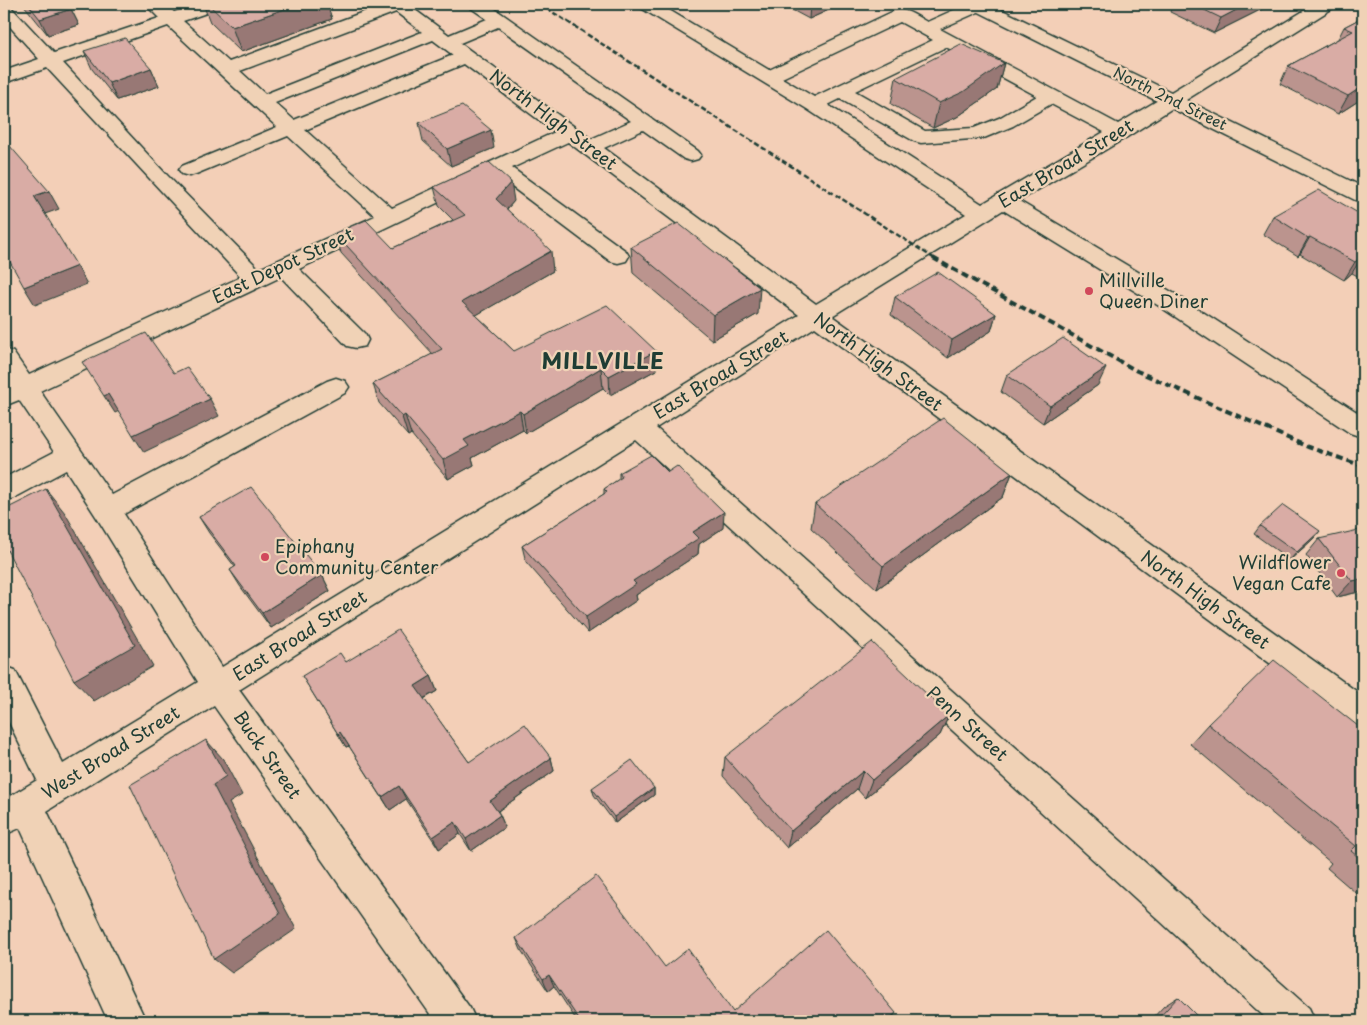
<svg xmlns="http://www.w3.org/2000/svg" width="1367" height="1025" font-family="'Playpen Sans',sans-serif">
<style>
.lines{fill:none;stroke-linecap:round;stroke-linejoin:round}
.minor-casing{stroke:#1f3d34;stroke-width:3}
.major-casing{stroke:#1f3d34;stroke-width:3}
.minor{fill:#f0d2b6;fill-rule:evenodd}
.major{fill:#f0d2b6;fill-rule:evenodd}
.rail-far1{stroke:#1f3d34;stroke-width:2.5;stroke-dasharray:5.5 2.5;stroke-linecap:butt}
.rail{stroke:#1f3d34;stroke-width:4;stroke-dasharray:7 4;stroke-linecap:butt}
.wall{fill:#bb948e;stroke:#1f3d34}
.shaded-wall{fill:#987874;stroke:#1f3d34}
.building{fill:#d9aca5;stroke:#1f3d34}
.poi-dot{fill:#d1495b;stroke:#f0d2b6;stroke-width:2}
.labels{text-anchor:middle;stroke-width:4.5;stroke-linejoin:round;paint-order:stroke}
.far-street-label{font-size:15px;fill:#1f3d34;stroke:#f0d2b6}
.street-label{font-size:18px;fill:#1f3d34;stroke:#f0d2b6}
.poi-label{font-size:18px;fill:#1f3d34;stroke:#f0d2b6;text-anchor:start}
.district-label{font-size:22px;font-weight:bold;letter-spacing:1px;fill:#1f3d34;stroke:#f0d2b6}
</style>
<rect width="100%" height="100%" fill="#f3cfb7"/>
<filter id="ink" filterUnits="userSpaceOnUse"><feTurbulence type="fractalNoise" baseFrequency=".02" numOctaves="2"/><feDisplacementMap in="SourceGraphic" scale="10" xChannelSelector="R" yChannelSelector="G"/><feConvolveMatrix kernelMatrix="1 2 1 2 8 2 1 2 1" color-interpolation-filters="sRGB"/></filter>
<g filter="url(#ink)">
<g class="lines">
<defs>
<path id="minor" d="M 145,4 L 164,4 L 174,12 L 199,4 L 224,4 L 221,8 L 183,21 L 229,62 L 385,4 L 407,4 L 449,35 L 487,19 L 471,8 L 468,4 L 488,4 L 698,151 L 701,155 L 698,159 L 691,161 L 684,159 L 643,130 L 604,148 L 816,304 L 966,214 L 807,109 L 641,8 L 638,4 L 659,4 L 769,70 L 894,11 C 906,8 916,16 927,22 L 967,4 L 987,4 L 985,9 L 940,29 L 1118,124 L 1165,96 L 1172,94 L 1179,96 L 1182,100 L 1179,104 L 1127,137 L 1019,201 L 1175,294 L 1363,416 L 1363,434 L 1359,436 L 1350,433 L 1159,306 L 1003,210 L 832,316 L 1363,696 L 1363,728 L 1352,724 L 815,327 L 656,428 L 1309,1008 L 1315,1021 L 1269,1021 L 636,440 L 239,690 L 470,1008 L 476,1021 L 435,1021 L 214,706 L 47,811 L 145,1019 L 144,1021 L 108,1021 L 20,828 L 4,835 L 4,800 L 37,780 L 4,712 L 4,666 L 15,670 L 63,764 L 198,682 L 97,518 L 66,470 L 14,498 L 4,501 L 4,478 L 54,452 L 19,400 L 4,406 L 4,386 L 9,384 L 4,377 L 4,349 L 13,352 L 29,375 L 241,277 L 47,68 L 4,83 L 4,71 L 39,59 L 4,20 L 4,5 L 10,6 L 54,53 L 159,18 ZM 396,12 L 422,32 L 265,94 L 240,71 ZM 900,22 L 933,40 L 814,97 L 782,78 ZM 168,26 L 277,127 L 182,166 L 179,170 L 182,174 L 189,176 L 196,174 L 288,136 L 375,216 L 259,269 L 164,172 L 63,63 ZM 498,27 L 631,121 L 591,139 L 460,43 ZM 433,40 L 453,55 L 294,120 L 275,103 ZM 946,47 L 1037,96 L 999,118 L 974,128 L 925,131 L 855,91 ZM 464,64 L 555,132 L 392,208 L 305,130 ZM 840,99 L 914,141 L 921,143 L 984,138 L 1013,126 L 1051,104 L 1104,132 L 982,204 L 828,105 ZM 568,142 L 799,315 L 222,667 L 124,514 L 345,393 L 349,387 L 345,381 L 336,378 L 327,381 L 112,495 L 40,391 L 281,277 L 347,346 L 356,348 L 365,346 L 368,340 L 365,334 L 299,269 L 496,175 L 610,261 L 618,263 L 626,261 L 629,256 L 626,251 L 512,168 Z"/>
<path id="major" d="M 968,4 L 990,4 L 1171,92 L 1315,4 L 1336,4 L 1333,8 L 1186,100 L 1363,187 L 1363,201 L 1355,200 L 971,8 Z"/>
</defs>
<use href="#minor" class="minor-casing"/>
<use href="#major" class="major-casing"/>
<use href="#minor" class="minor"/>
<use href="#major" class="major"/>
<path class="rail-far1" d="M 540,4 L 935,259"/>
<path class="rail" d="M 933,258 L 1137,371 L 1308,447 L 1363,466"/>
</g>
<g class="wall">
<path d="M 23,4 L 66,4 L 71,9 L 79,25 L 48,35 Z"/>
<path d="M 203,4 L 327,4 L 332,19 L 241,52 L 210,22 Z"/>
<path d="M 781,4 L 842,4 L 809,19 Z"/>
<path d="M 1173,4 L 1272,4 L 1214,33 L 1170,12 Z"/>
<path d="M 1363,17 L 1363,98 L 1338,114 L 1280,84 L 1288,66 L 1338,39 L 1344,27 Z"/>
<path d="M 84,51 L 151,68 L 159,86 L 117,100 L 92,69 Z"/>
<path d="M 1004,63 L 997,89 L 957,117 L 933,128 L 891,104 L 896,78 Z"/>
<path d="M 419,123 L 494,148 L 451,166 L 423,141 Z"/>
<path d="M 434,187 L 514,201 L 507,209 L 553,271 L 476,315 L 514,351 L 656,370 L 610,395 L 603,388 L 526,433 L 523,430 L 472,458 L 474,465 L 448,479 L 411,434 L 408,436 L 379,403 L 373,384 L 433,354 L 341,253 L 335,233 L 393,248 L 453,220 L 439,206 Z"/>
<path d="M 1273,216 L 1363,216 L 1363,279 L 1352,273 L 1344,280 L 1300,254 L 1298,256 L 1263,234 Z"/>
<path d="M 631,247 L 758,314 L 712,340 L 633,273 Z"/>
<path d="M 895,297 L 996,314 L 991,331 L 948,358 L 891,315 Z"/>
<path d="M 1007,375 L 1098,385 L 1043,423 L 1001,392 Z"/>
<path d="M 619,473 L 723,528 L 699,544 L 698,554 L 636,595 L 637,600 L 588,633 L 526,562 L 522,546 L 604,494 L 604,489 L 619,479 Z"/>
<path d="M 1012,473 L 1003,497 L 877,589 L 811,528 L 815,504 Z"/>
<path d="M 199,517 L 322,575 L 330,591 L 271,628 L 240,586 L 230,570 L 235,567 L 209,533 Z"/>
<path d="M 1260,526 L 1320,531 L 1313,539 L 1290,560 L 1254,534 Z"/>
<path d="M 1319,539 L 1363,591 L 1337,597 L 1306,555 Z"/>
<path d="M 346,662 L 431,676 L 437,691 L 424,699 L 469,762 L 551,758 L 554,771 L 498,811 L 500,815 L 505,827 L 471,851 L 460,834 L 439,849 L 406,799 L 390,810 L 349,746 L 346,747 L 302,676 Z"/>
<path d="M 949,715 L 940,735 L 865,798 L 857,789 L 787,848 L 723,776 L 725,757 Z"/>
<path d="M 1208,724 L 1363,730 L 1363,899 L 1327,868 L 1331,863 L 1190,744 Z"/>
<path d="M 592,788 L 654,788 L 654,795 L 615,823 L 594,795 Z"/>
<path d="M 516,938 L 665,967 L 733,1012 L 896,1013 L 889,1021 L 577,1021 L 554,986 L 548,991 L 521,950 Z"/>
<path d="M 1178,997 L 1202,1021 L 1150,1021 L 1164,1006 Z"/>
</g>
<g class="shaded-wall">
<path d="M 299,4 L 327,4 L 332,19 L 241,52 L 232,27 Z"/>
<path d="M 810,4 L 842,4 L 809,19 Z"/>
<path d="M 1248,4 L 1272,4 L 1214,33 L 1221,18 Z"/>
<path d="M 71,9 L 79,25 L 48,35 L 40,19 Z"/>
<path d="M 1004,63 L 997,89 L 957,117 L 933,128 L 939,103 Z"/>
<path d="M 151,68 L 159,86 L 117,100 L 109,83 Z"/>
<path d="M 1363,86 L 1363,98 L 1338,114 L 1348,96 Z"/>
<path d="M 491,130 L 494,148 L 451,166 L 447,149 Z"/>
<path d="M 511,182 L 514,201 L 499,218 L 496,199 Z"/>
<path d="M 49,191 L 59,209 L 45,214 L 34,196 Z"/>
<path d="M 1310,237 L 1300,254 L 1298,256 L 1308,238 Z"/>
<path d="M 551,251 L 553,271 L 466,321 L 462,302 Z"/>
<path d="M 1363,255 L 1352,273 L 1344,280 L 1355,262 Z"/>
<path d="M 77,266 L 87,284 L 35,305 L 24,287 Z"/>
<path d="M 760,288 L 758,314 L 712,340 L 713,315 Z"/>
<path d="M 996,314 L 991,331 L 948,358 L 952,340 Z"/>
<path d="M 656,351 L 656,370 L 610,395 L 609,376 Z"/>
<path d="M 601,368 L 603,388 L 526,433 L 523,414 Z"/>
<path d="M 1106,368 L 1098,385 L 1043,423 L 1050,406 Z"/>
<path d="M 108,394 L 119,411 L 115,413 L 104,396 Z"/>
<path d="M 210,399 L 219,416 L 144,452 L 133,435 Z"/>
<path d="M 520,411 L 523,430 L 472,458 L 474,465 L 448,479 L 443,460 L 464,440 Z"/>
<path d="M 405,415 L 411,434 L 408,436 L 402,417 Z"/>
<path d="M 1012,473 L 1003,497 L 877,589 L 883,566 Z"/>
<path d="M 46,489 L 65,513 L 153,666 L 94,701 L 74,680 Z"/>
<path d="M 724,512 L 723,528 L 699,544 L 698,554 L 636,595 L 637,600 L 588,633 L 586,617 L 633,581 L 693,532 Z"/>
<path d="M 1320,531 L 1313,539 L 1290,560 L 1297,552 Z"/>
<path d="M 322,575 L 330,591 L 271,628 L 262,613 Z"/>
<path d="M 1363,579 L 1363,591 L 1337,597 L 1352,581 Z"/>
<path d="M 431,676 L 437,691 L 421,700 L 415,686 Z"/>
<path d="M 949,715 L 940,735 L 865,798 L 872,780 Z"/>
<path d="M 340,732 L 349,746 L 346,747 L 338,734 Z"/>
<path d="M 206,740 L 223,759 L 242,795 L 229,803 L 296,929 L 232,973 L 214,959 Z"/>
<path d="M 551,758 L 554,771 L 495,813 L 490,801 Z"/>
<path d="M 863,771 L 857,789 L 787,848 L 791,831 Z"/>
<path d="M 399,786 L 406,799 L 390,810 L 382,797 Z"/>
<path d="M 654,788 L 654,795 L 615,823 L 614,817 Z"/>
<path d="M 500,815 L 505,827 L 471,851 L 466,839 Z"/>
<path d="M 455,822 L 460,834 L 439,849 L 433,837 Z"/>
<path d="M 549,975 L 554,986 L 548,991 L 543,979 Z"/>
<path d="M 896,1013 L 889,1021 L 887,1021 Z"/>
</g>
<g class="building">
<path d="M 28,4 L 66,4 L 71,9 L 40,19 Z"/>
<path d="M 208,4 L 299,4 L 232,27 Z"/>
<path d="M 1192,4 L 1248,4 L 1221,18 Z"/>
<path d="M 1363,17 L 1363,86 L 1348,96 L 1288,66 L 1353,31 L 1344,27 Z"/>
<path d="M 125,38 L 151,68 L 109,83 L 84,51 Z"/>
<path d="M 961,44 L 1004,63 L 963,92 L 939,103 L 896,78 Z"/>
<path d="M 462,106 L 491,130 L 447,149 L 419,123 Z"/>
<path d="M 4,137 L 9,145 L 49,191 L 34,196 L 77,266 L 24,287 L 4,251 Z"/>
<path d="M 489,162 L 511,182 L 496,199 L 551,251 L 462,302 L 514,351 L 607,305 L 656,351 L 609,376 L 601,368 L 523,414 L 520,411 L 464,440 L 469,446 L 443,460 L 405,415 L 402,417 L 373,384 L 442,349 L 335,233 L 366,220 L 393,248 L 465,215 L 434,187 Z"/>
<path d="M 1319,190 L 1363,216 L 1363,255 L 1355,262 L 1310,237 L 1308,238 L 1273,216 Z"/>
<path d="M 678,223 L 760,288 L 713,315 L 631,247 Z"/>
<path d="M 938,272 L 996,314 L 952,340 L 895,297 Z"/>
<path d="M 146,333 L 174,373 L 187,367 L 210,399 L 133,435 L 108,394 L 104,396 L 82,362 Z"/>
<path d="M 1063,338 L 1106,368 L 1050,406 L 1007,375 Z"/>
<path d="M 943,418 L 1012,473 L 883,566 L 815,504 Z"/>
<path d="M 651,455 L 668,472 L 677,466 L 724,512 L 693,532 L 699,538 L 633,581 L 636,584 L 586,617 L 522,546 L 607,492 L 604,489 L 622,477 L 619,473 Z"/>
<path d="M 251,487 L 322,575 L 262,613 L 230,570 L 236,566 L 199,517 Z"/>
<path d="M 46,489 L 135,645 L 74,680 L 4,544 L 4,510 Z"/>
<path d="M 1283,505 L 1320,531 L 1297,552 L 1260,526 Z"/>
<path d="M 1363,529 L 1363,579 L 1352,581 L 1319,539 Z"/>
<path d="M 398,630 L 431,676 L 415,686 L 469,762 L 525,724 L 551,758 L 490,801 L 500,815 L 466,839 L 455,822 L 433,837 L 399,786 L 382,797 L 340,732 L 338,734 L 302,676 L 340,653 L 346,662 Z"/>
<path d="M 872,642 L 949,715 L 872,780 L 863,771 L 791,831 L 725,757 Z"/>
<path d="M 1274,660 L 1363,730 L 1363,861 L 1351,851 L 1356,846 L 1208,724 Z"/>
<path d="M 206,740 L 226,776 L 213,785 L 280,914 L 214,959 L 130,785 Z"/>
<path d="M 632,760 L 654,788 L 614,817 L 592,788 Z"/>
<path d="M 596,876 L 665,967 L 688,949 L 733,1012 L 826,930 L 896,1013 L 887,1021 L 580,1021 L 549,975 L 543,979 L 516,938 Z"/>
<path d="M 1178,997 L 1202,1021 L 1156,1021 Z"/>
</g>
</g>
<g class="poi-dot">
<circle cx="1089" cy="291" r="5"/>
<circle cx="265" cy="557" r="5"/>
<circle cx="1341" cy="573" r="5"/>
</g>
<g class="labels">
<g class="far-street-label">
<text transform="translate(1170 99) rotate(26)" y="5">North 2nd Street</text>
</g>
<g class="street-label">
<text transform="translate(553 120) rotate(37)" y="6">North High Street</text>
<text transform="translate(1066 164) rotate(-31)" y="6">East Broad Street</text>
<text transform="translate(283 266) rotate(-25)" y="6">East Depot Street</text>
<text transform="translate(878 362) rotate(36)" y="6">North High Street</text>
<text transform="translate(721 375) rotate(-31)" y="6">East Broad Street</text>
<text transform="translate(1205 600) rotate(36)" y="6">North High Street</text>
<text transform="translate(300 636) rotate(-32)" y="6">East Broad Street</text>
<text transform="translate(967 724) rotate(42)" y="6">Penn Street</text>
<text transform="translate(111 753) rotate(-32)" y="6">West Broad Street</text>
<text transform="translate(267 755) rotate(55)" y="6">Buck Street</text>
</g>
<g class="poi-label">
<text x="1099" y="287">Millville<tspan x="1099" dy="21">Queen Diner</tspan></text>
<text x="275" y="553">Epiphany<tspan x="275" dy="21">Community Center</tspan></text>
<text x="1331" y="569" text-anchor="end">Wildflower<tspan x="1331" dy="21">Vegan Cafe</tspan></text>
</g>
<g class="district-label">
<text x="603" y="369">MILLVILLE</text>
</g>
</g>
<rect width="1367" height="1025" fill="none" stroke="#f0d2b6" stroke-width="20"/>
<rect x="10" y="10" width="1347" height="1005" fill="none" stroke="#1f3d34" stroke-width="2" filter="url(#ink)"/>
</svg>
